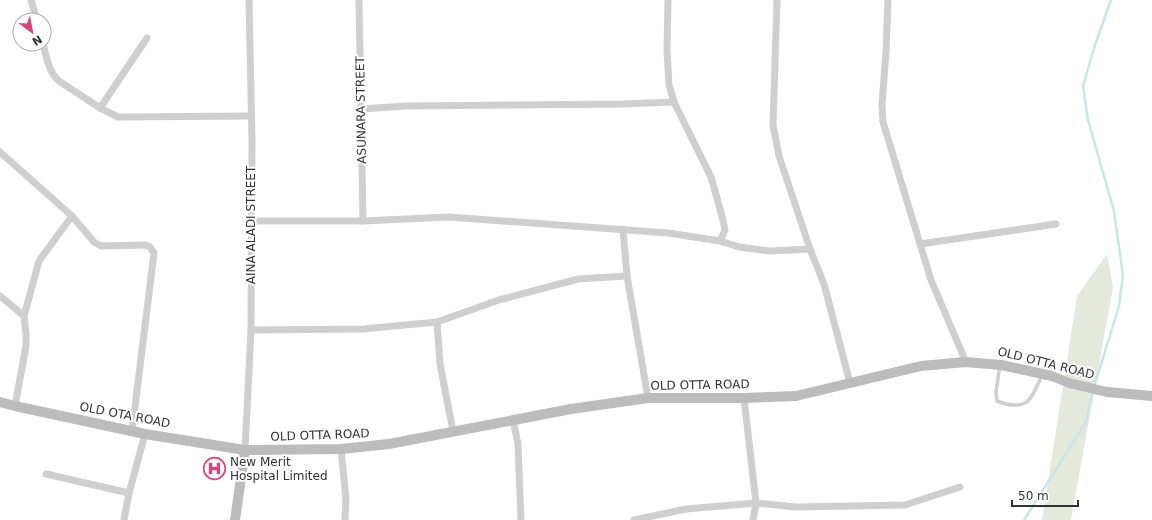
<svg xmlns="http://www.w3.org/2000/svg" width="1152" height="520" font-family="'DejaVu Sans',sans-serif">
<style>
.grass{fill:#e5e8dc}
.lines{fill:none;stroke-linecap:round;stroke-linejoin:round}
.stream{stroke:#cbe4e7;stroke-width:2.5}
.lane{stroke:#cfcfcf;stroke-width:3.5}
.street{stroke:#cfcfcf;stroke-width:7}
.secondary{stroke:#bcbcbc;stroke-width:10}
.labels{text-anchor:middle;stroke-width:4;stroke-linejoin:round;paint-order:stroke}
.street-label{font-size:12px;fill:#323232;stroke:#fff}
.poi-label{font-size:12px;fill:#323232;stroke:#fff;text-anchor:start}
</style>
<rect width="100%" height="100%" fill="#fff"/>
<path class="grass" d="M 1107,254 L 1113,287 L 1071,520 L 1042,520 L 1077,296 Z"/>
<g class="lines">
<g class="stream">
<path d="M 1094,387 L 1119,306 L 1123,275 L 1114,211 L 1088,120 L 1083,86 L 1095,45 L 1111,0"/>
<path d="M 1024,520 L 1086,422 L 1093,391"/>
</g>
<path class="lane" d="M 1000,365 L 996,392 L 997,401 C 1028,413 1031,399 1042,375"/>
<g class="street">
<path d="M 31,0 L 37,20"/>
<path d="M 359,0 L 363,221"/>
<path d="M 668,0 L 667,50 L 669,85 L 674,102 L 711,177 L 723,220 L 725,230 L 720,241"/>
<path d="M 777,0 L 773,125 L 779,156 L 810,249 L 824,284 L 850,383"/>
<path d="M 888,0 L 886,52 L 882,104 L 883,122 L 931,280 L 966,362"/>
<path d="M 43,44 C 47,58 48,71 59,81 L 100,108 L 118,117 L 250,116"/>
<path d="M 100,108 L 147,38"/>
<path d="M 361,109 L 407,106 L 624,104 L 674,102"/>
<path d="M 0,152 L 72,216 L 94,242 L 101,246 L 145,245 L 150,247 L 154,253 L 132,431"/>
<path d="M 251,221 L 363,221 L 449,217 L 668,233 L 720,241 L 739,247 L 770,251 L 810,249"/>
<path d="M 623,229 L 627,276 L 648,398"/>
<path d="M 920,244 L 1056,224"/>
<path d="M 0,296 L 24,316"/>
<path d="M 437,322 L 440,364 L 453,431"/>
<path d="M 251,330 L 363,329 L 437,322 L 499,300 L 578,279 L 627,276"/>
<path d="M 744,398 L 756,503 L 753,520"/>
<path d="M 15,406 L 26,346 L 26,334 L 24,316 L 39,261 L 72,216"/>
<path d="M 513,420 L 518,444 L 521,520"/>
<path d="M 341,449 L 346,499 L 345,520"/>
<path d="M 245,450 L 251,330 L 252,141 L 249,0"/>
<path d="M 46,474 L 129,493"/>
<path d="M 124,520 L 129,493 L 145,434"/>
<path d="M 634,520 L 686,509 L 756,503 L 796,507 L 905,505 L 960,487"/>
</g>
<g class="secondary">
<path d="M 0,402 L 15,406 L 145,434 L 245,450 L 341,449 L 389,444 L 571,409 L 648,398 L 744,398 L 796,396 L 921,366 L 966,362 L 1001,365 L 1052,376 L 1069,383 L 1107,392 L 1152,396"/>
<path d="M 235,520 L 245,450"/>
</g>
</g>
<defs>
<symbol id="hospital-ring" viewBox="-11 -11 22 22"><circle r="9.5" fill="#fff" stroke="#d7477a" stroke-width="1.5"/><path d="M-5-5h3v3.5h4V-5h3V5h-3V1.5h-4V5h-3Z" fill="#d7477a"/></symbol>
</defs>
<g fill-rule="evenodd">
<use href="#hospital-ring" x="202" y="456" width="25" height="25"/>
</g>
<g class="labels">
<g class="street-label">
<text transform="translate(361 110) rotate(-91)" y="4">ASUNARA STREET</text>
<text transform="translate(251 225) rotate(-90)" y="4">AINA ALADI STREET</text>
<text transform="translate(1046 363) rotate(14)" y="4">OLD OTTA ROAD</text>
<text transform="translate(700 385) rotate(-1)" y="4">OLD OTTA ROAD</text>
<text transform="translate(125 415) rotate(11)" y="4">OLD OTA ROAD</text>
<text transform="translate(320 435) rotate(-2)" y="4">OLD OTTA ROAD</text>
</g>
<g class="poi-label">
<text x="230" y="466">New Merit<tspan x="230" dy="14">Hospital Limited</tspan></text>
</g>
</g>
<g transform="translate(32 32) rotate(148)"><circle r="19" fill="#ffffff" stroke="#adadad"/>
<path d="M0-3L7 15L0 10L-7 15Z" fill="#d7477a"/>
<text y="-6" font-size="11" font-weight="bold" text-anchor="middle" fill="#323232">N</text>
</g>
<path d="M1012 500v6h66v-6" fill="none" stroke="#323232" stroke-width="2"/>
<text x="1018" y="500" font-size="12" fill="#323232" stroke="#ffffff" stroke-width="3" paint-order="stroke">50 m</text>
</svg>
